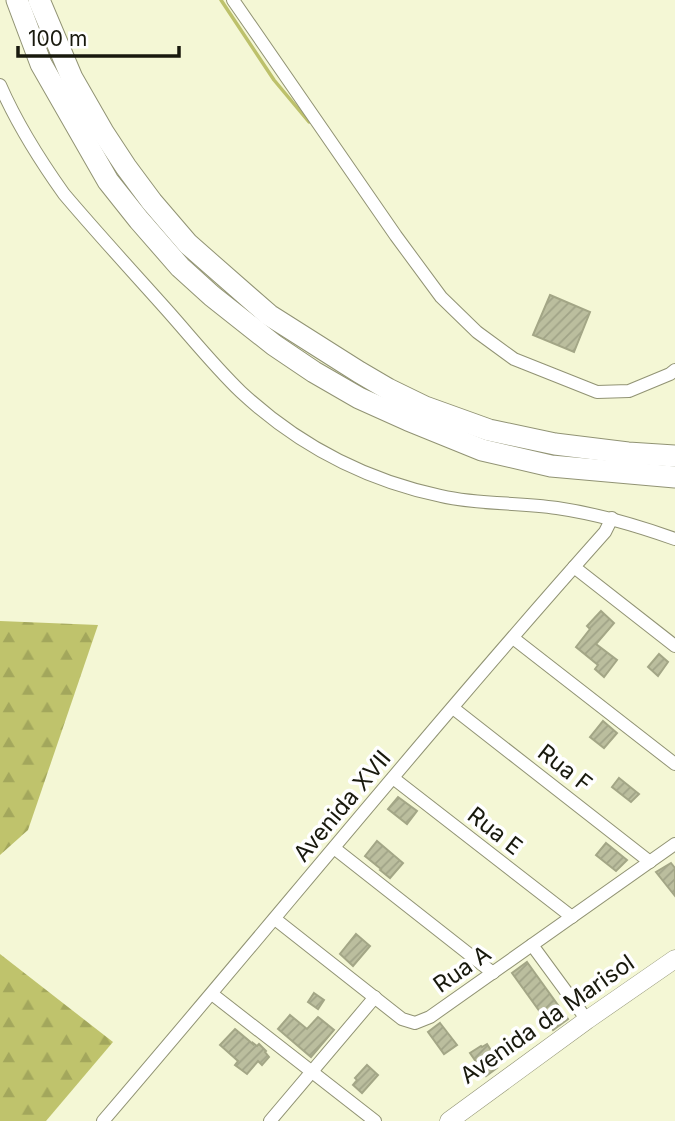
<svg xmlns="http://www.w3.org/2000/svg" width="675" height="1121" font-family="Inter,sans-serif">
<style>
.forest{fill:url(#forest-firs)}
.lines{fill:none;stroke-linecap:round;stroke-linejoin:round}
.stream{stroke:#bdc16b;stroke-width:3.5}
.building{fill:url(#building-hatch);stroke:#a3a686;stroke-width:2}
.street-casing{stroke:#919374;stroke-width:14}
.secondary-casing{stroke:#919374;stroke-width:19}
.highway-casing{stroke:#919374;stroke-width:23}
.street{stroke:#fff;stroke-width:12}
.secondary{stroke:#fff;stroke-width:18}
.highway{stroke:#fff;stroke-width:21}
.labels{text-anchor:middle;stroke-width:7;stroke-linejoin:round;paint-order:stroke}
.street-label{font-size:23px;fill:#18190d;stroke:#fff}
</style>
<defs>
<pattern id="forest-firs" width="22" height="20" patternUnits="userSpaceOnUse" patternTransform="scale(1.75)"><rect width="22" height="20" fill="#bfc36c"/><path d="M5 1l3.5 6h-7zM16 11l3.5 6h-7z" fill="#a3a75c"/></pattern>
<pattern id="building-hatch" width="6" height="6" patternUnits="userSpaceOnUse" patternTransform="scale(1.75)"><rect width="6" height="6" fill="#bbbe9e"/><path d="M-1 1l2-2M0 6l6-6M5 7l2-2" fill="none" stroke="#a0a387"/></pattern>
</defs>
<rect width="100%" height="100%" fill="#f4f7d5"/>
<g class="forest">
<path d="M 0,621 L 98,625 L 28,830 L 0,855 Z"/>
<path d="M 0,954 L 113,1042 L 46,1121 L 0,1121 Z"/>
</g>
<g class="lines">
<path class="stream" d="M 221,0 L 274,80 L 309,122"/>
</g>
<g class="building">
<path d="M 550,295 L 590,312 L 574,352 L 533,335 Z"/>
<path d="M 601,611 L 614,623 L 596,644 L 617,660 L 604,677 L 595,669 L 598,665 L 576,647 L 590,629 L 587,626 Z"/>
<path d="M 659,654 L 668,662 L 658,676 L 648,667 Z"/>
<path d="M 603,721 L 617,733 L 604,748 L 590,737 Z"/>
<path d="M 619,778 L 639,794 L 631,802 L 612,787 Z"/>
<path d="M 398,797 L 417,811 L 407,824 L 388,809 Z"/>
<path d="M 377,841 L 403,863 L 390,878 L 380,870 L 381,869 L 365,856 Z"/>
<path d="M 606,843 L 627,860 L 616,871 L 596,855 Z"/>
<path d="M 671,863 L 675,868 L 675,896 L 656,872 Z"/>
<path d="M 356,934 L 370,946 L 353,966 L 340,954 Z"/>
<path d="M 527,962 L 568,1019 L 553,1030 L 512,973 Z"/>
<path d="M 314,993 L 324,1000 L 318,1009 L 308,1002 Z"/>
<path d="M 290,1015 L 307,1029 L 318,1017 L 334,1030 L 311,1057 L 278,1029 Z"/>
<path d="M 440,1023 L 457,1045 L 444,1054 L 428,1032 Z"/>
<path d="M 235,1029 L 253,1044 L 253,1043 L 257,1046 L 259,1044 L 266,1051 L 265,1052 L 269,1057 L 262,1065 L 258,1061 L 247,1074 L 235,1065 L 238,1061 L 220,1045 Z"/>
<path d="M 487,1044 L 499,1063 L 495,1066 L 497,1068 L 486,1076 L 470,1053 L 481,1046 L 482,1047 Z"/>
<path d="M 367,1065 L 378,1075 L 362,1093 L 353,1085 L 357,1080 L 355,1078 Z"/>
</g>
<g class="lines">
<defs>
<g id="street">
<path d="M 233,0 L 396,236 L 441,297 L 477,332 L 514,359 L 597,392 L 629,391 L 670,374 L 675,370"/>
<path d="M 0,85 C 17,124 39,159 64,194 C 97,233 132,271 166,309 C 191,337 214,366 241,392 C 298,445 365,480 441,496 C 479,505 518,502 557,508 C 598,514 636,525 675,539"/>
<path d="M 574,567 L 675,646"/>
<path d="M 513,638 L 675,764"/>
<path d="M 453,708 L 650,862"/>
<path d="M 393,778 L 572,917"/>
<path d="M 334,848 L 493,973"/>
<path d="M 275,919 L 402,1019 L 415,1023 L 430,1017 L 675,844"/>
<path d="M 532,945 L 587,1020"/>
<path d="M 212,994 L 375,1121"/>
<path d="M 103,1121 C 271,925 433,725 605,532 L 612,518"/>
<path d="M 270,1121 L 375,997"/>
</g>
<path id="secondary" d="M 449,1121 L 587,1020 L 675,959"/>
<g id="highway">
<path d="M 17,0 L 41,64 L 108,181 L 139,220 L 180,267 L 212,296 L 274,345 L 314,372 L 359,398 L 408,420 L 482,450 L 551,466 L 675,477"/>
<path d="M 39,0 L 72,78 L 103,132 L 126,167 L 152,202 L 188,244 L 269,315 L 359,372 L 388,389 L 425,407 L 489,430 L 555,444 L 628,453 L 675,456"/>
</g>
</defs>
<use href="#street" class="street-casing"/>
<use href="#secondary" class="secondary-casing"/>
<use href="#highway" class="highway-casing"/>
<use href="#street" class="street"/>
<use href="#secondary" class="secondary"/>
<use href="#highway" class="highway"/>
</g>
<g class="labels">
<g class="street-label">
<text transform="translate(565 768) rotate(38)" y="8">Rua F</text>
<text transform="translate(342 806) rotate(-50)" y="8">Avenida XVII</text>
<text transform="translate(495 831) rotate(38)" y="8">Rua E</text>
<text transform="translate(462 969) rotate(-35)" y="8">Rua A</text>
<text transform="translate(547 1019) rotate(-35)" y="8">Avenida da Marisol</text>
</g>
</g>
<path d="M18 46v10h161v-10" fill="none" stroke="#18190d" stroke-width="3.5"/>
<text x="28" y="46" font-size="21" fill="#18190d" stroke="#ffffff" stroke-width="5" paint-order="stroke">100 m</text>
</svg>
